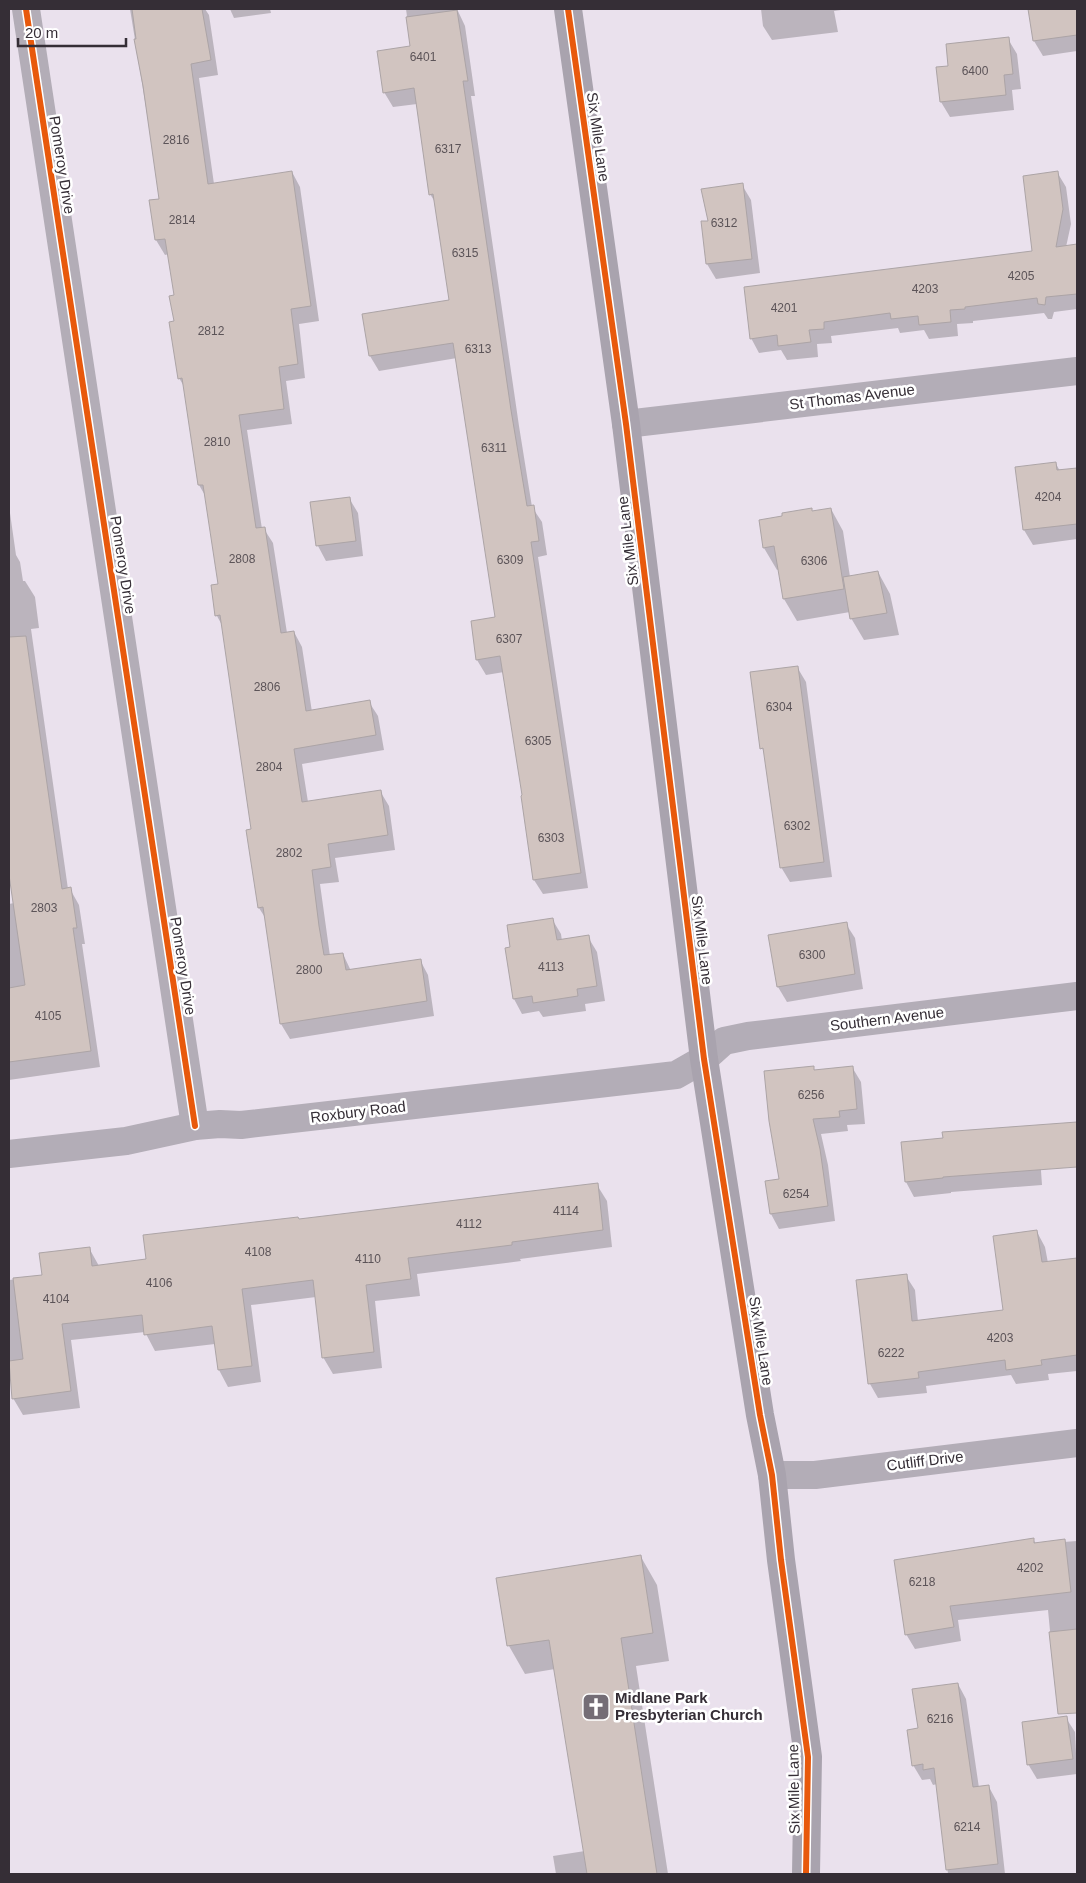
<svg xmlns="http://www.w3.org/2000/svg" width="1086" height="1883" font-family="Helvetica,sans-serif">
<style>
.shadow{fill:#0003}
.building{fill:#d1c4c0;stroke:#aca4a6}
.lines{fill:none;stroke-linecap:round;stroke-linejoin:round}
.street{stroke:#b3adb7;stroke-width:28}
.secondary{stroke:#a9a3ae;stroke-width:28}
.cycleway-casing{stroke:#fff;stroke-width:9}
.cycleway{stroke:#e8590c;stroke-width:6}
.labels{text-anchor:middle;stroke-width:5;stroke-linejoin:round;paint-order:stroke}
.number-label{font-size:12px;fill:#5c5458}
.street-label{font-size:15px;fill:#352e36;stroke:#fff}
.poi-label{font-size:15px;font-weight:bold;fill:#352e36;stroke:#fff;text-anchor:start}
</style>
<rect width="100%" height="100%" fill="#eae1ed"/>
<g class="shadow">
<path d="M 130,9 L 205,9 L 209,15 L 218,75 L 199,78 L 214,184 L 292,172 L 300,187 L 319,321 L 299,324 L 305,378 L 286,381 L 292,424 L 247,430 L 262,529 L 264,529 L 273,543 L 287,633 L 294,632 L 302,647 L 312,712 L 369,702 L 378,716 L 384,750 L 302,764 L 308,802 L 380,791 L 389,806 L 395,850 L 335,858 L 339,882 L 320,884 L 330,956 L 343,954 L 351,971 L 420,960 L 428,975 L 434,1016 L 290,1039 L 281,1024 L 266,919 L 259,908 L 252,830 L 223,627 L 217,616 L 213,586 L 219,585 L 206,497 L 199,485 L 185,388 L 179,378 L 175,322 L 175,296 L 169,254 L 165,255 L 156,240 L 150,201 L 161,200 Z"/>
<path d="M 230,9 L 270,9 L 271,13 L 234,18 Z"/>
<path d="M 406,9 L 457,9 L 465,26 L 475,96 L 471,96 L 519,426 L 532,507 L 542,522 L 547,555 L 538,557 L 588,888 L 543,894 L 534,880 L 524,796 L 504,672 L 486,675 L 477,660 L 472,622 L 497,618 L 457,358 L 379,371 L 370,356 L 450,301 L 435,202 L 430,194 L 417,104 L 393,107 L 384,92 L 411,47 Z"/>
<path d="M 761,9 L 848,9 L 834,11 L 838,32 L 772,40 L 763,26 Z"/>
<path d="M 1029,9 L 1077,9 L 1077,51 L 1043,56 L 1034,41 Z"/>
<path d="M 1008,39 L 1017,54 L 1021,89 L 1012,90 L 1014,110 L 950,117 L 941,102 L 950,67 Z"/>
<path d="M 1057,172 L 1066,187 L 1071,224 L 1066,247 L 1077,246 L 1077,309 L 1054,312 L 1052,319 L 1048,319 L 1044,313 L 973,321 L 973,323 L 957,324 L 958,336 L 929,339 L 924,330 L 900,333 L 898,328 L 831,336 L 832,343 L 817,344 L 818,357 L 787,360 L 781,350 L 759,353 L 751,338 L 1033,253 Z"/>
<path d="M 742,185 L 751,200 L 760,273 L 716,279 L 707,264 L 709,222 Z"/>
<path d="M 1056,464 L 1060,471 L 1077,469 L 1077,539 L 1033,545 L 1024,530 Z"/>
<path d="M 349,498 L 358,513 L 363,556 L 326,561 L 318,546 L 311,503 Z"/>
<path d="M 9,506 L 16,555 L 20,562 L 23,581 L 25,581 L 35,597 L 39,628 L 31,629 L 68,889 L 70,889 L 79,905 L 85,944 L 82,944 L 100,1067 L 9,1080 L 9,904 L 14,903 L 9,867 Z"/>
<path d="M 831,509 L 843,531 L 850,577 L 878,572 L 890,594 L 899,635 L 864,640 L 851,618 L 850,612 L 797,621 L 784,599 L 779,569 L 777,570 L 764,548 L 813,512 Z"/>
<path d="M 797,667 L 806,682 L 832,877 L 790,882 L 781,867 L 765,754 L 762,748 Z"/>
<path d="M 552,919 L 561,934 L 562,941 L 588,937 L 597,952 L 605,1001 L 585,1004 L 586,1011 L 543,1017 L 539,1011 L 522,1014 L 514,999 L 511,948 Z"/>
<path d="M 846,924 L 855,938 L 863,989 L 787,1002 L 778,987 L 770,936 Z"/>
<path d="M 813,1067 L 815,1071 L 852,1067 L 861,1082 L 865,1124 L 847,1125 L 848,1131 L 821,1134 L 828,1165 L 835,1221 L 779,1229 L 771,1214 L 767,1182 L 780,1181 Z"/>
<path d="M 1039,1142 L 1042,1185 L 951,1192 L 951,1193 L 914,1197 L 906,1182 Z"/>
<path d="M 597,1185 L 607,1201 L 612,1247 L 520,1259 L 521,1261 L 417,1274 L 420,1296 L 375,1301 L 382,1368 L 333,1374 L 323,1357 L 316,1297 L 251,1305 L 261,1382 L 228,1387 L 219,1370 L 215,1344 L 155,1351 L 145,1332 L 71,1340 L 80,1408 L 23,1415 L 13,1398 L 9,1359 L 9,1280 L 44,1276 L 89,1248 L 99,1266 L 147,1260 L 299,1221 Z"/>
<path d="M 1037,1232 L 1045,1247 L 1048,1263 L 1077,1259 L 1077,1371 L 1048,1374 L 1049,1380 L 1016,1384 L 1011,1375 L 926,1386 L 927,1393 L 878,1398 L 870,1384 L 906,1276 L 915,1290 L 918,1322 L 1004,1311 Z"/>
<path d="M 1033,1539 L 1036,1544 L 1077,1541 L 1077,1686 L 1063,1687 L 1054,1673 L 1048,1610 L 958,1620 L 961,1641 L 915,1649 L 906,1634 Z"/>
<path d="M 641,1557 L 657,1585 L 669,1661 L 636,1666 L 668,1874 L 556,1874 L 553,1856 L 585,1851 L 555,1669 L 525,1674 L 509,1646 L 497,1579 Z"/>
<path d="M 958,1684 L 966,1699 L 979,1788 L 989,1787 L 997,1802 L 1005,1874 L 948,1874 L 937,1784 L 933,1785 L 930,1779 L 922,1780 L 913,1765 L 919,1729 Z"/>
<path d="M 1066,1718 L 1075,1732 L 1077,1774 L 1037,1779 L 1028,1764 Z"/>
</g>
<g class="building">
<path d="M 132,9 L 202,9 L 211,60 L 191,64 L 208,184 L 292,171 L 311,306 L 291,309 L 298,364 L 279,367 L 284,409 L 239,415 L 256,528 L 265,527 L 281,633 L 294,631 L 306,711 L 370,700 L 376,735 L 294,749 L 302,802 L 381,790 L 388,835 L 328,844 L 331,867 L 312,870 L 319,926 L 324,955 L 343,953 L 346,970 L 421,959 L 427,1001 L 280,1024 L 263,907 L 258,908 L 246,830 L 251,829 L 220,615 L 215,616 L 211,585 L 218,584 L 203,485 L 198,485 L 182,378 L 178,379 L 169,322 L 174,321 L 169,296 L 174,295 L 165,239 L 155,240 L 149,200 L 159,199 L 143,86 L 134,39 L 136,39 Z"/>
<path d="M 1028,9 L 1077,9 L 1077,35 L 1033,41 Z"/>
<path d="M 457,10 L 468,81 L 463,81 L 511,410 L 527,506 L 534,505 L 539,541 L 531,542 L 581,873 L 533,880 L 521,796 L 522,795 L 500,656 L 476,660 L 471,621 L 495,617 L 453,343 L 369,356 L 362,314 L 449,300 L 433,194 L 429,195 L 414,88 L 383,93 L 377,51 L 410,46 L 406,17 Z"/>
<path d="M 1009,37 L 1013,74 L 1004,75 L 1006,95 L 940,102 L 936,67 L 948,66 L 946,44 Z"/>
<path d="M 1058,171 L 1063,209 L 1056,247 L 1077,244 L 1077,294 L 1046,297 L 1045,305 L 1038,304 L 1037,298 L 965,307 L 965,309 L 950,310 L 951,322 L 919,325 L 918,316 L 891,319 L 890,313 L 824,322 L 824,329 L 809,330 L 811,342 L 778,346 L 777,335 L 750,339 L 744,287 L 1032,251 L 1023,176 Z"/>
<path d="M 743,183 L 752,259 L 706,264 L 701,221 L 708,221 L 701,189 Z"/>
<path d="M 1056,462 L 1057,470 L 1077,468 L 1077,524 L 1023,530 L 1015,467 Z"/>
<path d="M 350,497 L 356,541 L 316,546 L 310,502 Z"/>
<path d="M 812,508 L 812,511 L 831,508 L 844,589 L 783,599 L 774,546 L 763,548 L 759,520 L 782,516 L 782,513 Z"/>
<path d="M 878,571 L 887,613 L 850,619 L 843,577 Z"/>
<path d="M 26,636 L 62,889 L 71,887 L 77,928 L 73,928 L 91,1051 L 9,1062 L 9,988 L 25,985 L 9,875 L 9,637 Z"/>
<path d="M 798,666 L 824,862 L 780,868 L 763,748 L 760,749 L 750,672 Z"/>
<path d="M 553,918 L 557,940 L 589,935 L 597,986 L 577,989 L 578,996 L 533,1003 L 532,996 L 513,999 L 505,948 L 510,947 L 507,925 Z"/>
<path d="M 847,922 L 855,974 L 777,987 L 768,935 Z"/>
<path d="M 814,1066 L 814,1070 L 853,1066 L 857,1109 L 839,1111 L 840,1117 L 813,1119 L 820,1149 L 828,1206 L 770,1214 L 765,1181 L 779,1179 L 769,1121 L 764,1071 Z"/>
<path d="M 1077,1122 L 1077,1167 L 943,1177 L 943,1178 L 905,1182 L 901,1142 L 943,1138 L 942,1132 Z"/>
<path d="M 598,1183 L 603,1230 L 512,1242 L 512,1245 L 408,1258 L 411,1279 L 366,1285 L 374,1352 L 322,1358 L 313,1280 L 242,1289 L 252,1366 L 218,1370 L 212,1326 L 144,1335 L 142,1315 L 62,1324 L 71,1391 L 12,1399 L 9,1361 L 23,1359 L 13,1278 L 42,1275 L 39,1253 L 90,1247 L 92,1266 L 146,1259 L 143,1235 L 298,1217 L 299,1219 Z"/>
<path d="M 1037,1230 L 1042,1262 L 1077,1258 L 1077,1355 L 1041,1360 L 1042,1365 L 1006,1370 L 1005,1360 L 918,1372 L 919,1378 L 868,1384 L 856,1280 L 907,1274 L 912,1321 L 1003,1310 L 993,1236 Z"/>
<path d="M 1034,1538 L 1034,1543 L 1065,1539 L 1071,1592 L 950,1606 L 954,1627 L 905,1635 L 894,1560 Z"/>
<path d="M 641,1555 L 653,1633 L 621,1638 L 657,1874 L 587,1874 L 549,1640 L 507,1646 L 496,1578 Z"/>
<path d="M 1077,1629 L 1077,1713 L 1058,1714 L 1049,1632 Z"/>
<path d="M 958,1683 L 973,1787 L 989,1785 L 998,1864 L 946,1870 L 934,1768 L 923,1770 L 923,1764 L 912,1766 L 907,1730 L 918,1728 L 912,1689 Z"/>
<path d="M 1067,1716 L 1073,1759 L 1027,1765 L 1022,1722 Z"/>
</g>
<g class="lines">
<g class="street">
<path d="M 26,9 L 195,1126"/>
<path d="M 626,424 L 1077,371"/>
<path d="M 9,1154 L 126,1141 L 195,1126 L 220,1124 L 241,1125 L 676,1075 L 704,1059 L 724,1041 L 748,1036 L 1077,996"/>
<path d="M 772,1475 L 815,1475 L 1077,1443"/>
</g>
<path class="secondary" d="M 568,9 L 626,424 L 704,1059 L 760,1415 L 772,1475 L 781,1560 L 808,1757 L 806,1874"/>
<defs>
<g id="cycleway">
<path d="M 26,9 L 195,1126"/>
<path d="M 568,9 L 626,424 L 704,1059 L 760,1415 L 772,1475 L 781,1560 L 808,1757 L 806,1874"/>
</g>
</defs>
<use href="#cycleway" class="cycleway-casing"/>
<use href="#cycleway" class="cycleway"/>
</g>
<defs>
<symbol id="church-square" viewBox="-11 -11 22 22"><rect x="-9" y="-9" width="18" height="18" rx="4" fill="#746d76" stroke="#fff"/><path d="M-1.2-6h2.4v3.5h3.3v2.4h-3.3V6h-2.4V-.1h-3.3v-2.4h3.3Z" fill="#fff"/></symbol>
</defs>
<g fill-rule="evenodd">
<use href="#church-square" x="580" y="1691" width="32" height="32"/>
</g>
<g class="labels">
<g class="number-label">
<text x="423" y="61">6401</text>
<text x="975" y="75">6400</text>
<text x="176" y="144">2816</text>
<text x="448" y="153">6317</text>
<text x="182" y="224">2814</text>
<text x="724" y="227">6312</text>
<text x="465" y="257">6315</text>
<text x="1021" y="280">4205</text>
<text x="925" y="293">4203</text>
<text x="784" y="312">4201</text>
<text x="211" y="335">2812</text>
<text x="478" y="353">6313</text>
<text x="217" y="446">2810</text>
<text x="494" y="452">6311</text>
<text x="1048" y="501">4204</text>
<text x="242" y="563">2808</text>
<text x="510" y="564">6309</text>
<text x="814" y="565">6306</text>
<text x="509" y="643">6307</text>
<text x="267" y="691">2806</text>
<text x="779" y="711">6304</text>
<text x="538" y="745">6305</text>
<text x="269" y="771">2804</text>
<text x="797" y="830">6302</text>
<text x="551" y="842">6303</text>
<text x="289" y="857">2802</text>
<text x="44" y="912">2803</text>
<text x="812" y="959">6300</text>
<text x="551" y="971">4113</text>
<text x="309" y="974">2800</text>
<text x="48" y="1020">4105</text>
<text x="811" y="1099">6256</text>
<text x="796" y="1198">6254</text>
<text x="566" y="1215">4114</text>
<text x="469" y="1228">4112</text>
<text x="258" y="1256">4108</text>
<text x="368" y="1263">4110</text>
<text x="159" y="1287">4106</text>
<text x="56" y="1303">4104</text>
<text x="1000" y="1342">4203</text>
<text x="891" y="1357">6222</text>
<text x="1030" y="1572">4202</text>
<text x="922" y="1586">6218</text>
<text x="940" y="1723">6216</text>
<text x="967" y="1831">6214</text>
</g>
<g class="street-label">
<text transform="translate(598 137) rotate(82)" y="5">Six Mile Lane</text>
<text transform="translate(62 165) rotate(81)" y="5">Pomeroy Drive</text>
<text transform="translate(852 397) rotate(-7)" y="5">St Thomas Avenue</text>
<text transform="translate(628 541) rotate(-97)" y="5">Six Mile Lane</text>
<text transform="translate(123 565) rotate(81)" y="5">Pomeroy Drive</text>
<text transform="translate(702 940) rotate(83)" y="5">Six Mile Lane</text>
<text transform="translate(183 966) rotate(81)" y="5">Pomeroy Drive</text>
<text transform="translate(887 1019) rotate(-7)" y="5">Southern Avenue</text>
<text transform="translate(358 1112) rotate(-7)" y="5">Roxbury Road</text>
<text transform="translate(761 1341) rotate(81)" y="5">Six Mile Lane</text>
<text transform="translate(925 1461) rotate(-7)" y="5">Cutliff Drive</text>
<text transform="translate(794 1789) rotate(-91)" y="5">Six Mile Lane</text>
</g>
<g class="poi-label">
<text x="615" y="1703">Midlane Park<tspan x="615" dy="17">Presbyterian Church</tspan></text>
</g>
</g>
<rect width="1086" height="1883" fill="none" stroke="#352e36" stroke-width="20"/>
<path d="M18 38v8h108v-8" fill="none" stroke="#352e36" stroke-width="2.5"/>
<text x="25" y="38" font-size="15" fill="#352e36" stroke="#ffffff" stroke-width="4" paint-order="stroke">20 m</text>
</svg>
